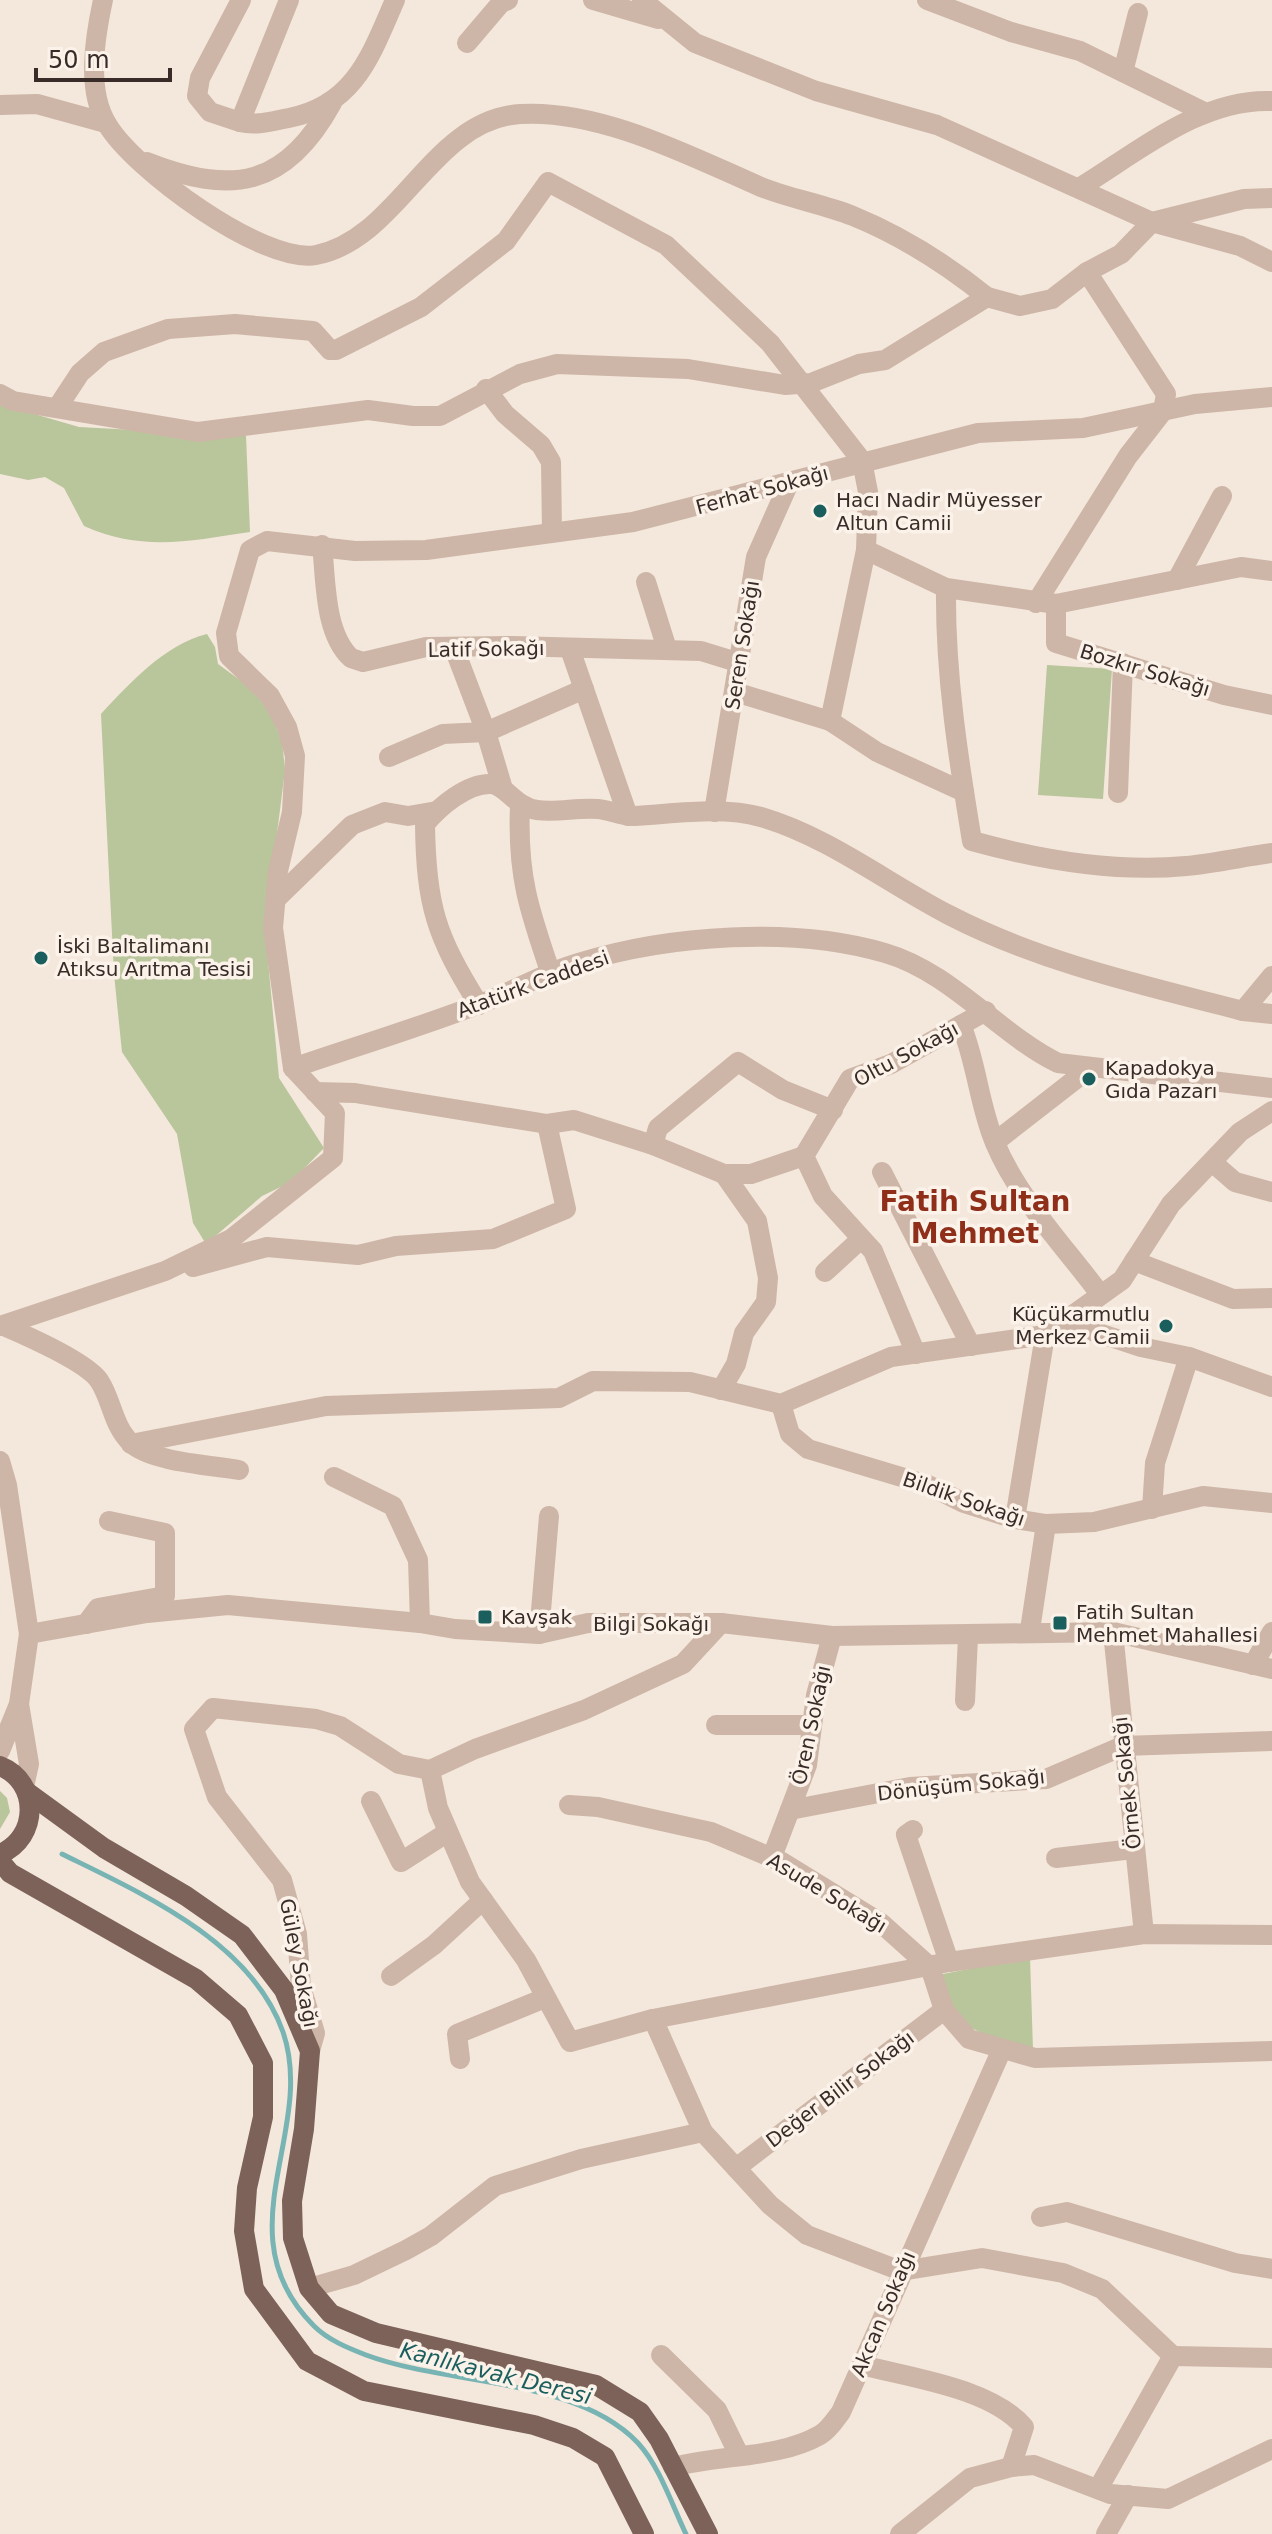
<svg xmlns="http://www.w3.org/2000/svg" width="1272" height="2534" font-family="'DejaVu Sans',sans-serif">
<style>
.green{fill:#b9c59b}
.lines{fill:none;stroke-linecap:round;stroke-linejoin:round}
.stream{stroke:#78b4b3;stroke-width:5}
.minor{stroke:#cdb6a7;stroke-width:20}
.tertiary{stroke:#cdb6a7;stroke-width:20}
.primary{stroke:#7c6258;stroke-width:20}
.poi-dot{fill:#1a5e5e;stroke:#fbf2e9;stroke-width:3}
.labels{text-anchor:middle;stroke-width:7;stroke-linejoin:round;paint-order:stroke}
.street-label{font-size:20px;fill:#392c28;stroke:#fbf2e9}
.poi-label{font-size:20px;fill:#392c28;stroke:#fbf2e9;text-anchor:start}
.water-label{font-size:22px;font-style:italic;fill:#1a5e5e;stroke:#fbf2e9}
.district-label{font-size:28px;font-weight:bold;fill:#8f2f1a;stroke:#fbf2e9}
</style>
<rect width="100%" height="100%" fill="#f4e7dc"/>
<g class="green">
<path d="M 0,404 L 79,427 L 246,436 L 250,532 C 189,541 143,552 84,526 L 64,488 L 45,477 L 28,480 L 0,474 Z"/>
<path d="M 207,634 L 215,647 L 218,664 L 244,683 L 268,708 L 282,741 L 285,770 L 265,929 L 279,1078 L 324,1148 L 291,1182 L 262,1196 L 206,1244 L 193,1223 L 177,1134 L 122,1052 L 114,974 L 101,714 C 130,683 164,645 207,634 Z"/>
<path d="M 1047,665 L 1112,669 L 1103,799 L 1038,795 Z"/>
<path d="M 0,1791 L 7,1798 L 10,1812 L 0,1829 Z"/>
<path d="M 1030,1957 L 1033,2050 C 981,2034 956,2033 938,1975 Z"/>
</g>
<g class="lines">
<path class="stream" d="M 62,1854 C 141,1893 251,1941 283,2032 C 317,2131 221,2233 314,2326 C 328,2340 348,2348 366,2355 C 449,2386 575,2377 638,2443 C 660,2467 672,2505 686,2534"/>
<g class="minor">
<path d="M 103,0 C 95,37 86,90 107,124 C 133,169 264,265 316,255 C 399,239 431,120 520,114 C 600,109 690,156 761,187 C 791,199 823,204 853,216 C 902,236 946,264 987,297"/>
<path d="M 289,0 L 240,122 C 257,126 272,121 289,118 C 355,105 371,55 395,0"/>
<path d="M 593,0 L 658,19"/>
<path d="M 642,0 L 695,43 L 816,91 L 937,125 L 1152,222 L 1240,246 L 1272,262"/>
<path d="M 927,0 L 1011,32 L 1080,51 L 1204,112"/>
<path d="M 467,43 L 501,3 L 508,0"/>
<path d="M 1123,72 L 1138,13"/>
<path d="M 0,105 L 37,104 L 106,123"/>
<path d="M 240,122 L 210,112 L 197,96 L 200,78 L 241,0"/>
<path d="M 147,162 C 232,196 286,187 332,103"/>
<path d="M 1079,188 C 1138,152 1201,98 1272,101"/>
<path d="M 486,389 L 505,414 L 541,445 L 551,462 L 552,532"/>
<path d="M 0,394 L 13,401 L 198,432 L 368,410 L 413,416 L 440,416 L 520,374 L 557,364 L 688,369 L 785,385 L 811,383 L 859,364 L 885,360 L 987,297 L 1020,306 L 1052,299 L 1087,272 L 1121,254 L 1152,222 L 1244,199 L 1272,198"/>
<path d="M 57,408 L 80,373 L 104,352 L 168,329 L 235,324 L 313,331 L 330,350 L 336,350 L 421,307 L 506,241 L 548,182 L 666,245 L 770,343 L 862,461 L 868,492 L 866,550 L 946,588 L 1056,604 L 1241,567 L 1272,571"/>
<path d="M 322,545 C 326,580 324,633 351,658 L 363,662 L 426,647 L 512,646 L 701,651 L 740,663"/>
<path d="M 1177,580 L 1222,496"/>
<path d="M 646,582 L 667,649"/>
<path d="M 946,588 C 945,673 958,757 972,841 C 1041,860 1114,873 1186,866 C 1215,863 1243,857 1272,853"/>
<path d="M 1036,603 L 1128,456 L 1163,411 L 1166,394 L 1087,272"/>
<path d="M 1056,604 L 1056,643 L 1224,695 L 1272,705"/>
<path d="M 454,648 L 486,732 L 503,789"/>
<path d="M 570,649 L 628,816"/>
<path d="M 735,692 L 830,721 L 866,550"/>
<path d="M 830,721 L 877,752 L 964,792"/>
<path d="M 389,757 L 443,734 L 486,732 L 584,689"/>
<path d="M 1118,793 L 1123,663"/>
<path d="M 520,806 C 517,875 529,910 551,974"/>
<path d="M 714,812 L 756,557 L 789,483"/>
<path d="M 275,900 L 352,825 L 385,812 L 408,816 L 437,811"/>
<path d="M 479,1005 C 436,936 426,906 425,824 C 439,807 467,783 491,784 C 506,785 515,807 537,810 C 557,813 578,807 598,809 C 610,810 621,816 634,816 C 674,814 721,806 761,817 C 829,837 887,883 949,915 C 1042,963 1143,985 1243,1011 L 1272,976"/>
<path d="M 1243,1011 L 1272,1014"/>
<path d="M 961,1025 C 977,1063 979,1106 995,1143 C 1018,1198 1065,1247 1100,1294"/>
<path d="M 293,1068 C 354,1047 417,1028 477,1005 C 511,993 543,973 578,963 C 669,935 793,926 885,953 C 951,972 999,1034 1058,1063 L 1272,1088"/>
<path d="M 315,1092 L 355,1093 L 547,1124"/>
<path d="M 995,1142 L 1090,1068"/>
<path d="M 653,1145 L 658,1128 L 738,1062 L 783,1090 L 833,1110"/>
<path d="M 1212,1162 L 1235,1182 L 1272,1192"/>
<path d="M 882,1172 L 971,1346"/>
<path d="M 1134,1261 L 1233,1299 L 1272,1298"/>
<path d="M 193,1267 L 267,1247 L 358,1255 L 396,1246 L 493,1239 L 566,1209 L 547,1124 L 574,1120 L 653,1145 L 724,1174 L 751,1174 L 804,1156"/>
<path d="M 825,1272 L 861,1239"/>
<path d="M 1062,1321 L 1141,1347 L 1189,1357"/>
<path d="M 0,1326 L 165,1271 L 231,1239 L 333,1158 L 335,1113 L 293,1068 L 273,928 L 278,871 L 292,812 L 295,756 L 287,727 L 270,696 L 229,656 L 226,633 L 250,550 L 267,541 L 355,551 L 426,550 L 633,522 L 978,433 L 1083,428 L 1195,404 L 1272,397"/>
<path d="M 4,1326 C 25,1335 89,1363 100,1382 C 112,1401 113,1426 131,1443 C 151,1462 211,1465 239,1470"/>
<path d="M 916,1354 L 873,1251 L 823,1196 L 804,1156 L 850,1079 L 891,1064 L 986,1011"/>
<path d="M 721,1390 L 736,1364 L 744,1333 L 766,1302 L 768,1278 L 757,1221 L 724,1174"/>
<path d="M 781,1404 L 790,1434 L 808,1449 L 928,1485 L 964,1503 L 1015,1519 L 1046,1524 L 1094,1522 L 1203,1496 L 1272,1503"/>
<path d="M 131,1444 L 326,1406 L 559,1398 L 593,1381 L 690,1382 L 781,1404 L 891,1357 L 1045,1335 L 1122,1280 L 1171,1204 L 1240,1132 L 1272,1111"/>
<path d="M 0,1461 L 7,1485 L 29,1634"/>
<path d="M 334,1477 L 393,1506 L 418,1560 L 420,1623"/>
<path d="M 1152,1509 L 1155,1463 L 1189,1357 L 1272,1387"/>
<path d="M 1015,1519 L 1045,1335"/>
<path d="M 721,1623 L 683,1664 L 584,1710 L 475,1749 L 430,1770 L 438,1808 L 470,1882 L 526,1960 L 570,2042 L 653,2019 L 949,1962 L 1144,1934 L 1272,1935"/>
<path d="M 86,1624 L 98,1608 L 165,1596 L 165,1533 L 109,1521"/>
<path d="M 1030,1630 L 1046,1524"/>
<path d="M 1113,1632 L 1144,1934"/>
<path d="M 539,1634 L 549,1516"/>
<path d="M 1253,1665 L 1272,1632"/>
<path d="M 965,1701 L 968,1637"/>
<path d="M 716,1725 L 812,1725"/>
<path d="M 371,1801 L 401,1862 L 448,1832"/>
<path d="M 569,1805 L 598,1807 L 711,1832 L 782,1862 L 881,1923 L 930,1967 L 944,2010 L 969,2039 L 1035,2058 L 1272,2051"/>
<path d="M 790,1810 L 910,1787 L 1046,1779 L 1123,1746 L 1272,1741"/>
<path d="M 913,1830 L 906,1835 L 949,1962"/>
<path d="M 772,1857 L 807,1765 L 816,1695 L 832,1636"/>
<path d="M 1056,1858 L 1133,1849"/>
<path d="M 391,1976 L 434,1945 L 483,1900"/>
<path d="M 653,2019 L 703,2132"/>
<path d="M 310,2051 L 315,2033 L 301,1987 L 297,1934 L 282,1880 L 217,1797 L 194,1729 L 213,1708 L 316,1719 L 340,1726 L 399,1764 L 430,1770"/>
<path d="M 460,2059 L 457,2034 L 545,1998"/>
<path d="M 736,2168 L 944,2010"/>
<path d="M 1041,2217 L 1067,2212 L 1235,2263 L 1272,2269"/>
<path d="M 309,2288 L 354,2275 L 406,2250 L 431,2236 L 495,2186 L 581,2159 L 703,2132 L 770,2205 L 807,2235 L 901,2271 L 982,2258 L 1063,2273 L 1102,2289 L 1173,2356"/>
<path d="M 661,2355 L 717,2410 L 738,2453"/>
<path d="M 1173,2356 L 1272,2358"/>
<path d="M 862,2365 C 911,2378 991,2388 1024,2427 L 1011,2467"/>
<path d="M 673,2467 C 720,2454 778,2459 820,2435 C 829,2430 835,2420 841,2412 L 1002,2049"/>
<path d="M 1098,2489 L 1173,2356"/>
<path d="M 900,2534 L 970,2478 L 1011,2467 L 1034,2465 L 1110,2494 L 1168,2499 L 1272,2449"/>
<path d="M 1106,2534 L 1128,2495"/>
</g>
<g class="tertiary">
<path d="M 19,1704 L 29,1764 L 24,1787"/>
<path d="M 0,1751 L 19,1704 L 29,1634 L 147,1613 L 228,1605 L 420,1623 L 455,1629 L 539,1634 L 588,1623 L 721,1623 L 832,1636 L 1113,1632 L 1272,1669"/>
</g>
<g class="primary">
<path d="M 0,1766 C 40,1782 39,1838 0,1854"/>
<path d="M 27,1792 L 104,1848 L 186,1896 L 242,1935 L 284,1990 L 310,2051 L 304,2129 L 292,2201 L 293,2238 L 309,2288 L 331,2314 L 376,2333 L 596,2385 L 640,2412 L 659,2439 L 708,2534"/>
<path d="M 0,1861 L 10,1873 L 196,1979 L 238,2015 L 263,2063 L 263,2117 L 247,2188 L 244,2231 L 254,2289 L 307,2361 L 364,2391 L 534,2425 L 573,2438 L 605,2457 L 644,2534"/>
</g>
</g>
<g class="poi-dot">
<circle cx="820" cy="511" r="8"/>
<circle cx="41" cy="958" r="8"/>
<circle cx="1089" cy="1079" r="8"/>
<circle cx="1166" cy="1326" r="8"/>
<rect x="477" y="1609" width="16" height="16" rx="4"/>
<rect x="1052" y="1615" width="16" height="16" rx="4"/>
</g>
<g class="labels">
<g class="street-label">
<text transform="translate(762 490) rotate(-15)" y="7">Ferhat Sokağı</text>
<text transform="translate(742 645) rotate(-81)" y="7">Seren Sokağı</text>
<text transform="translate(486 649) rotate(-1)" y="7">Latif Sokağı</text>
<text transform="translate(1145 670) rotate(17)" y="7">Bozkır Sokağı</text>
<text transform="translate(533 984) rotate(-20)" y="7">Atatürk Caddesi</text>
<text transform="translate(906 1054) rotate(-28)" y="7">Oltu Sokağı</text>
<text transform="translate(964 1499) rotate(19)" y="7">Bildik Sokağı</text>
<text x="651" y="1631">Bilgi Sokağı</text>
<text transform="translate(811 1725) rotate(-78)" y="7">Ören Sokağı</text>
<text transform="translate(1127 1783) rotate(-96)" y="7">Örnek Sokağı</text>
<text transform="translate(961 1785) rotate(-6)" y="7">Dönüşüm Sokağı</text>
<text transform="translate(827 1893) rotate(31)" y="7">Asude Sokağı</text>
<text transform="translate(299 1963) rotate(79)" y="7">Güley Sokağı</text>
<text transform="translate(840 2089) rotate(-37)" y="7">Değer Bilir Sokağı</text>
<text transform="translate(883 2314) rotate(-67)" y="7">Akcan Sokağı</text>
</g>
<g class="poi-label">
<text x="836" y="507">Hacı Nadir Müyesser<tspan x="836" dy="23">Altun Camii</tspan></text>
<text x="57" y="953">İski Baltalimanı<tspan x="57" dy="23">Atıksu Arıtma Tesisi</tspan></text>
<text x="1105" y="1075">Kapadokya<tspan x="1105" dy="23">Gıda Pazarı</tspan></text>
<text x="1150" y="1321" text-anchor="end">Küçükarmutlu<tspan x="1150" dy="23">Merkez Camii</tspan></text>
<text x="1076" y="1619">Fatih Sultan<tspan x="1076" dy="23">Mehmet Mahallesi</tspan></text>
<text x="501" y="1624">Kavşak</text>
</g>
<g class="water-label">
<text transform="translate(496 2373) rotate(14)" y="8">Kanlıkavak Deresi</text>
</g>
<g class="district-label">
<text x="975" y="1211">Fatih Sultan<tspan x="975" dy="32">Mehmet</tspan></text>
</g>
</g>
<path d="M36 68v12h134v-12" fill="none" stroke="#392c28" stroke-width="4"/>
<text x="48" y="68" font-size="24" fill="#392c28" stroke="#fbf2e9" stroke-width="6" paint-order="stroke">50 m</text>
</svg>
